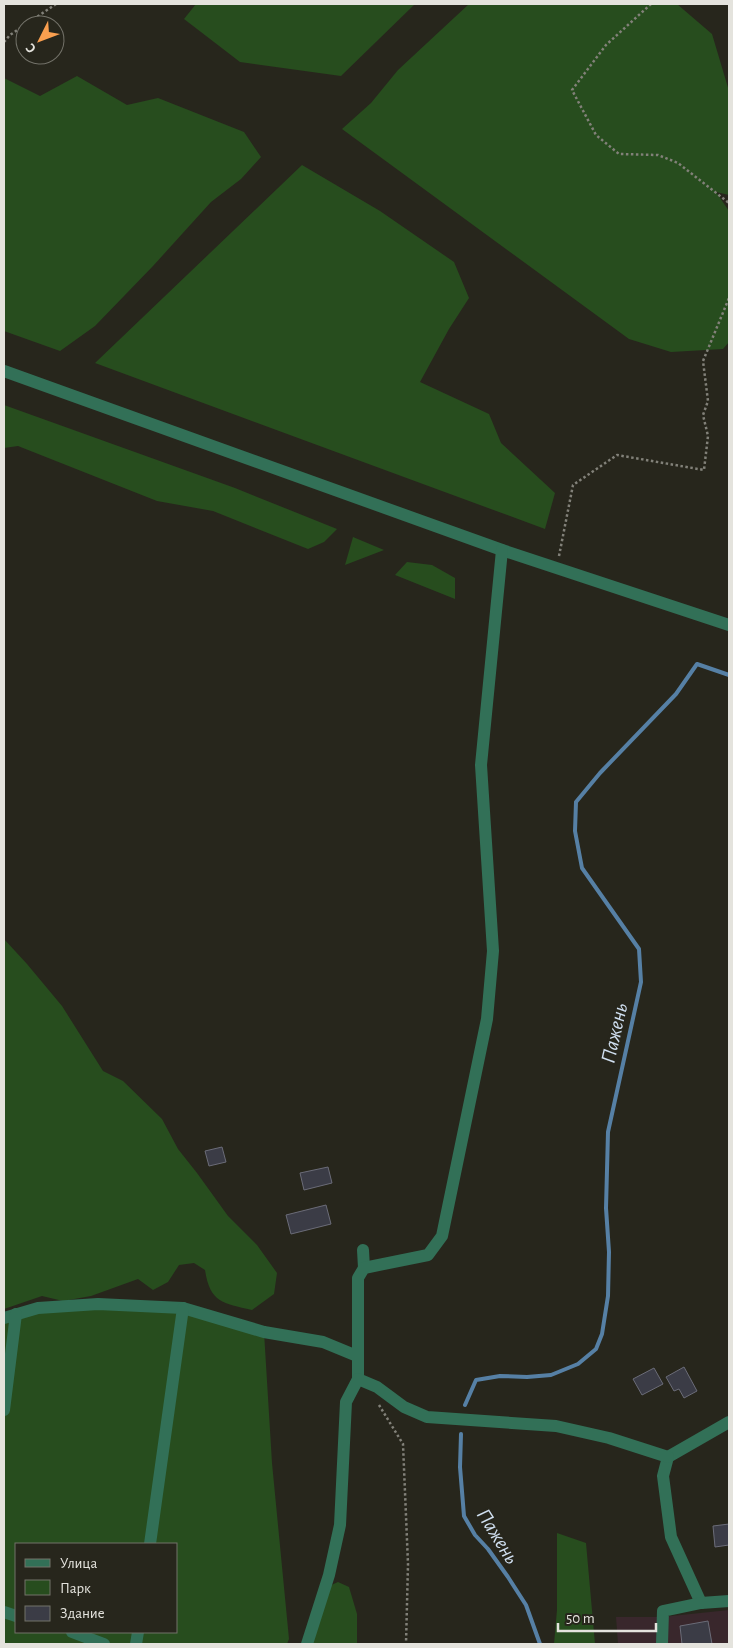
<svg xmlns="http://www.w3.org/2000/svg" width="733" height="1648" font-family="'Alegreya Sans',sans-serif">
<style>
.medical{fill:#39272c}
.green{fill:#274d1e;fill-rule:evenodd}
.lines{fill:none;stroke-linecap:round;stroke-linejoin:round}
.stream{stroke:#5680a5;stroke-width:4}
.building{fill:#3b3c46;stroke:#6b6c78}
.path{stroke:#828179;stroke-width:2.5;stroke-dasharray:2.5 2.5;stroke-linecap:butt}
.minor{stroke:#327057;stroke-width:12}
.labels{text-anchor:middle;stroke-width:4;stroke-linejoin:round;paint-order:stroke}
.water-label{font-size:21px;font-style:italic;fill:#d1e0f1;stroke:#27261c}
</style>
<rect width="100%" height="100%" fill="#27261c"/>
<path class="medical" d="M 729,1610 L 729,1644 L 618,1644 L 616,1617 L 662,1617 Z"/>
<g class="green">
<path d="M 196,4 L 415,4 L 341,76 L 240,62 L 184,19 Z"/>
<path d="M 469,4 L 677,4 L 712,34 L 729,91 L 729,195 L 716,192 L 729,211 L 729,342 L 723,349 L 671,352 L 629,339 L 342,129 L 371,103 L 398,70 Z"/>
<path d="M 77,76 L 127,105 L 158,98 L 244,132 L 261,157 L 241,179 L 211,202 L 153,266 L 95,326 L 60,351 L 4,331 L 4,78 L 40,96 Z"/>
<path d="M 302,165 L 380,211 L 454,262 L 469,298 L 449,329 L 420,382 L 489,414 L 501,443 L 555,493 L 545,529 L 95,363 Z"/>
<path d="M 4,405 L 235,488 L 337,529 L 324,542 L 308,549 L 213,511 L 157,501 L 18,446 L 4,448 Z"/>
<path d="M 353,537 L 384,550 L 345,565 Z"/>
<path d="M 407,562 L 432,565 L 455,578 L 455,599 L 395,575 Z"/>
<path d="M 4,939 L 27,964 L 62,1006 L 103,1071 L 123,1081 L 162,1119 L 178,1149 L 197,1173 L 228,1216 L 257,1245 L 277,1273 L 274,1294 L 252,1310 C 223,1303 210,1303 205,1270 L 194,1263 L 179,1265 L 168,1282 L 153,1290 L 138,1279 L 91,1296 L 63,1301 L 42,1296 L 4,1309 Z"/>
<path d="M 38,1308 L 183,1308 L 264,1332 L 272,1463 L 289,1639 L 287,1644 L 4,1644 L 4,1318 ZM 16,1544 L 176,1544 L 176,1632 L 16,1632 Z"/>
<path d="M 557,1533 L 586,1543 L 595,1644 L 554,1644 L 557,1610 Z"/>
<path d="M 338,1582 L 349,1587 L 357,1614 L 357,1644 L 307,1644 L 325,1588 Z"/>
</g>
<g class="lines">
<g class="stream">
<path d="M 465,1405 L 476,1380 L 500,1376 L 527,1377 L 551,1375 L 578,1364 L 596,1349 L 602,1334 L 608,1296 L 609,1252 L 606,1208 L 608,1132 L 641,982 L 639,949 L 582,868 L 575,831 L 576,802 L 600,773 L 676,694 L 697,664 L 729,675"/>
<path d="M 461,1434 L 460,1467 L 464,1516 L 475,1535 L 488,1549 L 508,1577 L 526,1605 L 540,1644"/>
</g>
</g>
<g class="building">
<path d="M 222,1147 L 226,1162 L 209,1166 L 205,1151 Z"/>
<path d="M 328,1167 L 332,1183 L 304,1190 L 300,1173 Z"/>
<path d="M 326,1205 L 331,1224 L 291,1234 L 286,1215 Z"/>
<path d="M 684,1367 L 697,1391 L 684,1398 L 679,1389 L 674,1391 L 666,1377 Z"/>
<path d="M 654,1368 L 663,1384 L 642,1395 L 633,1379 Z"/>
<path d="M 729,1524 L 729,1545 L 715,1547 L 713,1526 Z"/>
<path d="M 708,1621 L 712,1644 L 682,1644 L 680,1626 Z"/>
</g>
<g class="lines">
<g class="path">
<path d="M 651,4 L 606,45 L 572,90 L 596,135 L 619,154 L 658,155 L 678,163 L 729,203"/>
<path d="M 25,25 L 56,4"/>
<path d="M 4,42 L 10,35 L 25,25"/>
<path d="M 559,556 L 573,485 L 617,455 L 704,470 L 708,436 L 703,415 L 708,401 L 703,361 L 729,298"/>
<path d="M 379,1405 L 403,1444 L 408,1564 L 406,1644"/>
</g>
<g class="minor">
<path d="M 4,371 L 502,550 L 729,625"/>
<path d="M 363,1250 L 364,1268"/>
<path d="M 4,1318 L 38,1308 L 98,1304 L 183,1308 L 264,1332 L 323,1342 L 357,1356"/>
<path d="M 358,1379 L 358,1278 L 364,1268 L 428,1255 L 442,1236 L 487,1019 L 493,951 L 481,765 L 502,550"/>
<path d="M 4,1410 L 16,1314"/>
<path d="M 150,1544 L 183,1308"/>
<path d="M 701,1603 L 671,1537 L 663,1476 L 668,1457 L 729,1422"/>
<path d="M 4,1612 L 16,1616"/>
<path d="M 72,1632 L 104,1644"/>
<path d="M 136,1644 L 138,1632"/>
<path d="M 307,1644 L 329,1575 L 340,1525 L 346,1402 L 358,1379 L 377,1387 L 404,1407 L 427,1417 L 556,1426 L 609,1438 L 668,1457"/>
<path d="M 662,1644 L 663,1611 L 701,1603 L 729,1601"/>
</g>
</g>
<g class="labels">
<g class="water-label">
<text transform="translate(614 1033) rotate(-77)" y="7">Пажень</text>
<text transform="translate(498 1536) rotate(58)" y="7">Пажень</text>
</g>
</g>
<rect width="733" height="1648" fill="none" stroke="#e4e3dd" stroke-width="10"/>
<rect x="15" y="1543" width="162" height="90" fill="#27261c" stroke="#737269"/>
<rect x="25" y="1559" width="25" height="8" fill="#327057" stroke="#737269"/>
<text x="60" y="1568" font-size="15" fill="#e4e3dd">Улица</text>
<rect x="25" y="1580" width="25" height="15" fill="#274d1e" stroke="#737269"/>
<text x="60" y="1593" font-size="15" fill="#e4e3dd">Парк</text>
<rect x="25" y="1606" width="25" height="15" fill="#3b3c46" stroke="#737269"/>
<text x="60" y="1618" font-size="15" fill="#e4e3dd">Здание</text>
<g transform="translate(40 40) rotate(228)"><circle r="24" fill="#27261c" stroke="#737269"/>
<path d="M0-4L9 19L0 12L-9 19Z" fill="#fa9f4f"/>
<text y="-8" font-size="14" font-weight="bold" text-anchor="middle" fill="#e4e3dd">С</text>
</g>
<path d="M558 1623v8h98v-8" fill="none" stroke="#e4e3dd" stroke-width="2.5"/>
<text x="566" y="1623" font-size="15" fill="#e4e3dd" stroke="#27261c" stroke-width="4" paint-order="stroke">50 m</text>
</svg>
